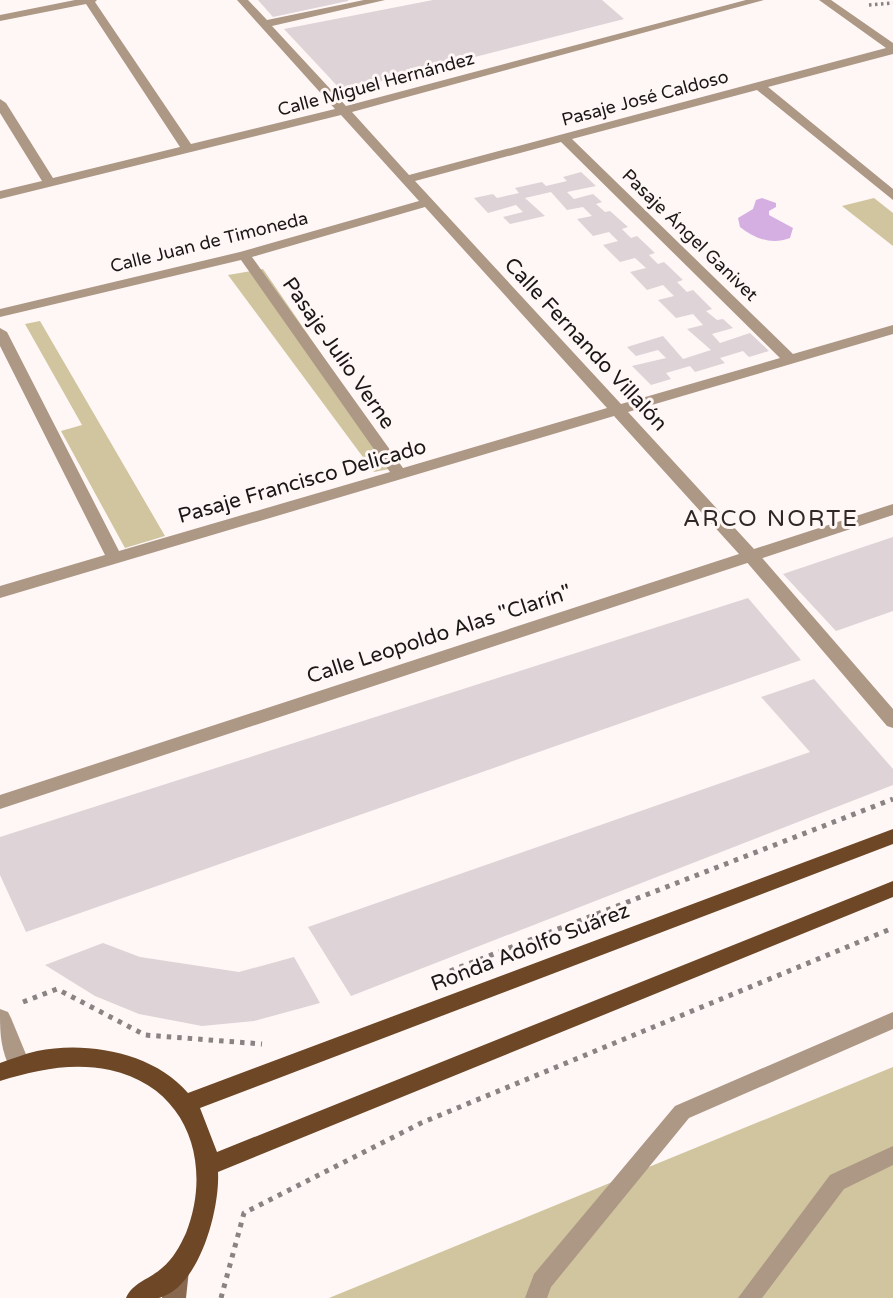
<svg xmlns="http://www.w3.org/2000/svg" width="893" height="1298" font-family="'Varela Round',sans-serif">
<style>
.green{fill:#d0c59e}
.water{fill:#d5afe2}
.building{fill:#ded3d7}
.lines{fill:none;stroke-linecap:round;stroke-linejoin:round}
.path-far1{stroke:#898383;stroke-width:3.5;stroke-dasharray:2.5 3.5;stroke-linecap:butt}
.path{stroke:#898383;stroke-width:5;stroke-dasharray:4.5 6;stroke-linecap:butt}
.service{fill:#ad9785;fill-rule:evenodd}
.pedestrian{fill:#ad9785;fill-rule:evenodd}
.minor{fill:#ad9785;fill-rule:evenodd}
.tertiary{fill:#ad9785;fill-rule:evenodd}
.secondary{fill:#88684e;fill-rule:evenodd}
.primary{fill:#6d4726;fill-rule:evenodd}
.labels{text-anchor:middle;stroke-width:6;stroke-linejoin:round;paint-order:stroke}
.far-street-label{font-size:18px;fill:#1b1717;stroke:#fef7f6}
.street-label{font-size:21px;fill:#1b1717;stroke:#fef7f6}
.neighbourhood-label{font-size:23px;letter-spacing:2px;fill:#302827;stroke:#fef7f6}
</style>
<rect width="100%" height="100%" fill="#fef7f6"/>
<g class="green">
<path d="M 874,198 L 893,213 L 893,246 L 842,206 Z"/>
<path d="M 263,269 L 399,467 L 374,472 L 228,275 Z"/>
<path d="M 40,321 L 165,536 L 125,548 L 61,431 L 82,425 L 25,324 Z"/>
<path d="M 893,1067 L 893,1298 L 329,1298 Z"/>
</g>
<path class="water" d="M 762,198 L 776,203 L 776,207 L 769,211 L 769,215 L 793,228 L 790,238 C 772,245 755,239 740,227 L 738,218 L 753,209 L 756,200 Z"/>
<g class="building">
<path d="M 258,0 L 348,0 L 348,1 L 273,17 Z"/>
<path d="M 433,0 L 602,0 L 624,19 L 342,91 L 284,29 Z"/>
<path d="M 581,172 L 596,186 L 567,192 L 574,199 L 593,194 L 602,202 L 596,204 L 605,212 L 610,211 L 628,227 L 622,229 L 631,238 L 637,236 L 655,253 L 649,255 L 658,264 L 664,262 L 683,280 L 677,282 L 687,292 L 693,290 L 712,309 L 706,311 L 717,320 L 723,319 L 733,328 L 712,334 L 720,343 L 750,333 L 769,351 L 749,357 L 743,351 L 720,358 L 725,363 L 695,372 L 690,366 L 666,373 L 671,379 L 651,385 L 632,366 L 666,358 L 658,350 L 636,356 L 627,347 L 663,336 L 683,359 L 711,350 L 687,329 L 703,325 L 693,314 L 676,318 L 658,300 L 674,296 L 663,285 L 647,290 L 630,272 L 646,268 L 635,258 L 620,262 L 603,245 L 618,241 L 609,232 L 593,236 L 577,219 L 592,216 L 583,207 L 567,210 L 551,192 L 525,198 L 545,216 L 510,224 L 503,217 L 523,212 L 516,205 L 488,213 L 474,198 L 493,194 L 497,198 L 519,193 L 515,188 L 542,182 L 546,186 L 567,181 L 563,177 Z"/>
<path d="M 893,537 L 893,611 L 836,631 L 783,574 Z"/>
<path d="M 748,598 L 801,660 L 26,932 L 0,875 L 0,837 Z"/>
<path d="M 814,679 L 893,769 L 893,785 L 351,996 L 308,927 L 810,752 L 761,697 Z"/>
<path d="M 103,943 L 140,957 L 239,972 L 294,957 L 320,1003 L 254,1021 L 202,1026 L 139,1014 L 95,996 L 45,965 Z"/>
</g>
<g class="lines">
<path class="path-far1" d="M 869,5 L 893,3"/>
<g class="path">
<path d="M 450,971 L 893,799"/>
<path d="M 23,1002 L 57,989 L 145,1035 L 262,1044"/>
<path d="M 221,1298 L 244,1213 L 421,1123 L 893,928"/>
</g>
<g class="service">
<path d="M 893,1012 L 893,1029 L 689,1118 L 551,1287 L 547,1298 L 525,1298 L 534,1274 L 675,1106 Z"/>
<path d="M 893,1146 L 893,1165 L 844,1189 L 762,1298 L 738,1298 L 830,1175 Z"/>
</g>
<path class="pedestrian" d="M 751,551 L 757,552 L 893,709 L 893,728 L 887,726 L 745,560 L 743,556 Z"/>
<path class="minor" d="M 75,0 L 97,0 L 95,2 L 191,144 L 335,109 L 237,0 L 248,0 L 267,20 L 364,0 L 385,0 L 272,26 L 346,106 L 746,0 L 764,0 L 352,112 L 409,175 L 886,48 L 819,0 L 831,0 L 893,43 L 893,54 L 768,87 L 893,189 L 893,200 L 757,90 L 572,139 L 793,354 L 893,325 L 893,334 L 628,412 L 754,549 L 893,504 L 893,515 L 0,809 L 0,795 L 739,554 L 614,416 L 0,598 L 0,586 L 105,555 L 0,346 L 0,328 L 7,332 L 119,551 L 390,472 L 241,260 L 0,317 L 0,309 L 240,252 L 419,201 L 341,115 L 0,199 L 0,191 L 42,181 L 0,113 L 0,99 L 6,103 L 53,178 L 180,147 L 86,4 L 0,21 L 0,15 ZM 561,142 L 780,358 L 621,404 L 415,181 ZM 425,207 L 607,408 L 403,468 L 252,257 Z"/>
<path class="tertiary" d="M 0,1009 L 8,1012 L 11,1018 L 30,1064 L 27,1071 L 19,1073 L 11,1071 C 0,1047 0,1034 0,1009 Z"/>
<path class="secondary" d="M 177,1259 L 185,1262 L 189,1270 L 186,1298 L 162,1298 L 169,1262 Z"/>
<path class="primary" d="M 893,829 L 893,844 L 200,1108 L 217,1152 L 893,881 L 893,897 L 218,1172 C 220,1208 200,1287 159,1298 C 149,1298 136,1298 126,1298 C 132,1283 150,1279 162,1268 C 173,1259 180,1246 186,1233 C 213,1164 188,1087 110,1070 C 72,1062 36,1070 0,1081 L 0,1063 C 12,1059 24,1054 37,1051 C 86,1041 153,1052 188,1093 Z"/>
</g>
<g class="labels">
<g class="far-street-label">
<text transform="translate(376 84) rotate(-15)" y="6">Calle Miguel Hernández</text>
<text transform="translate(645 98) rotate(-15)" y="6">Pasaje José Caldoso</text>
<text transform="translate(690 235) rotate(44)" y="6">Pasaje Ángel Ganivet</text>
<text transform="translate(209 242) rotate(-14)" y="6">Calle Juan de Timoneda</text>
</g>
<g class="street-label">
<text transform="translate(586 344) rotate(47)" y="7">Calle Fernando Villalón</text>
<text transform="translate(339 353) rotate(55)" y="7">Pasaje Julio Verne</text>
<text transform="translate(302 481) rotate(-16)" y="7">Pasaje Francisco Delicado</text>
<text transform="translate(439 634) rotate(-18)" y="7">Calle Leopoldo Alas "Clarín"</text>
<text transform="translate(530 947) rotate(-21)" y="7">Ronda Adolfo Suárez</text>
</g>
<g class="neighbourhood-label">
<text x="771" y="526">ARCO NORTE</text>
</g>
</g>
</svg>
